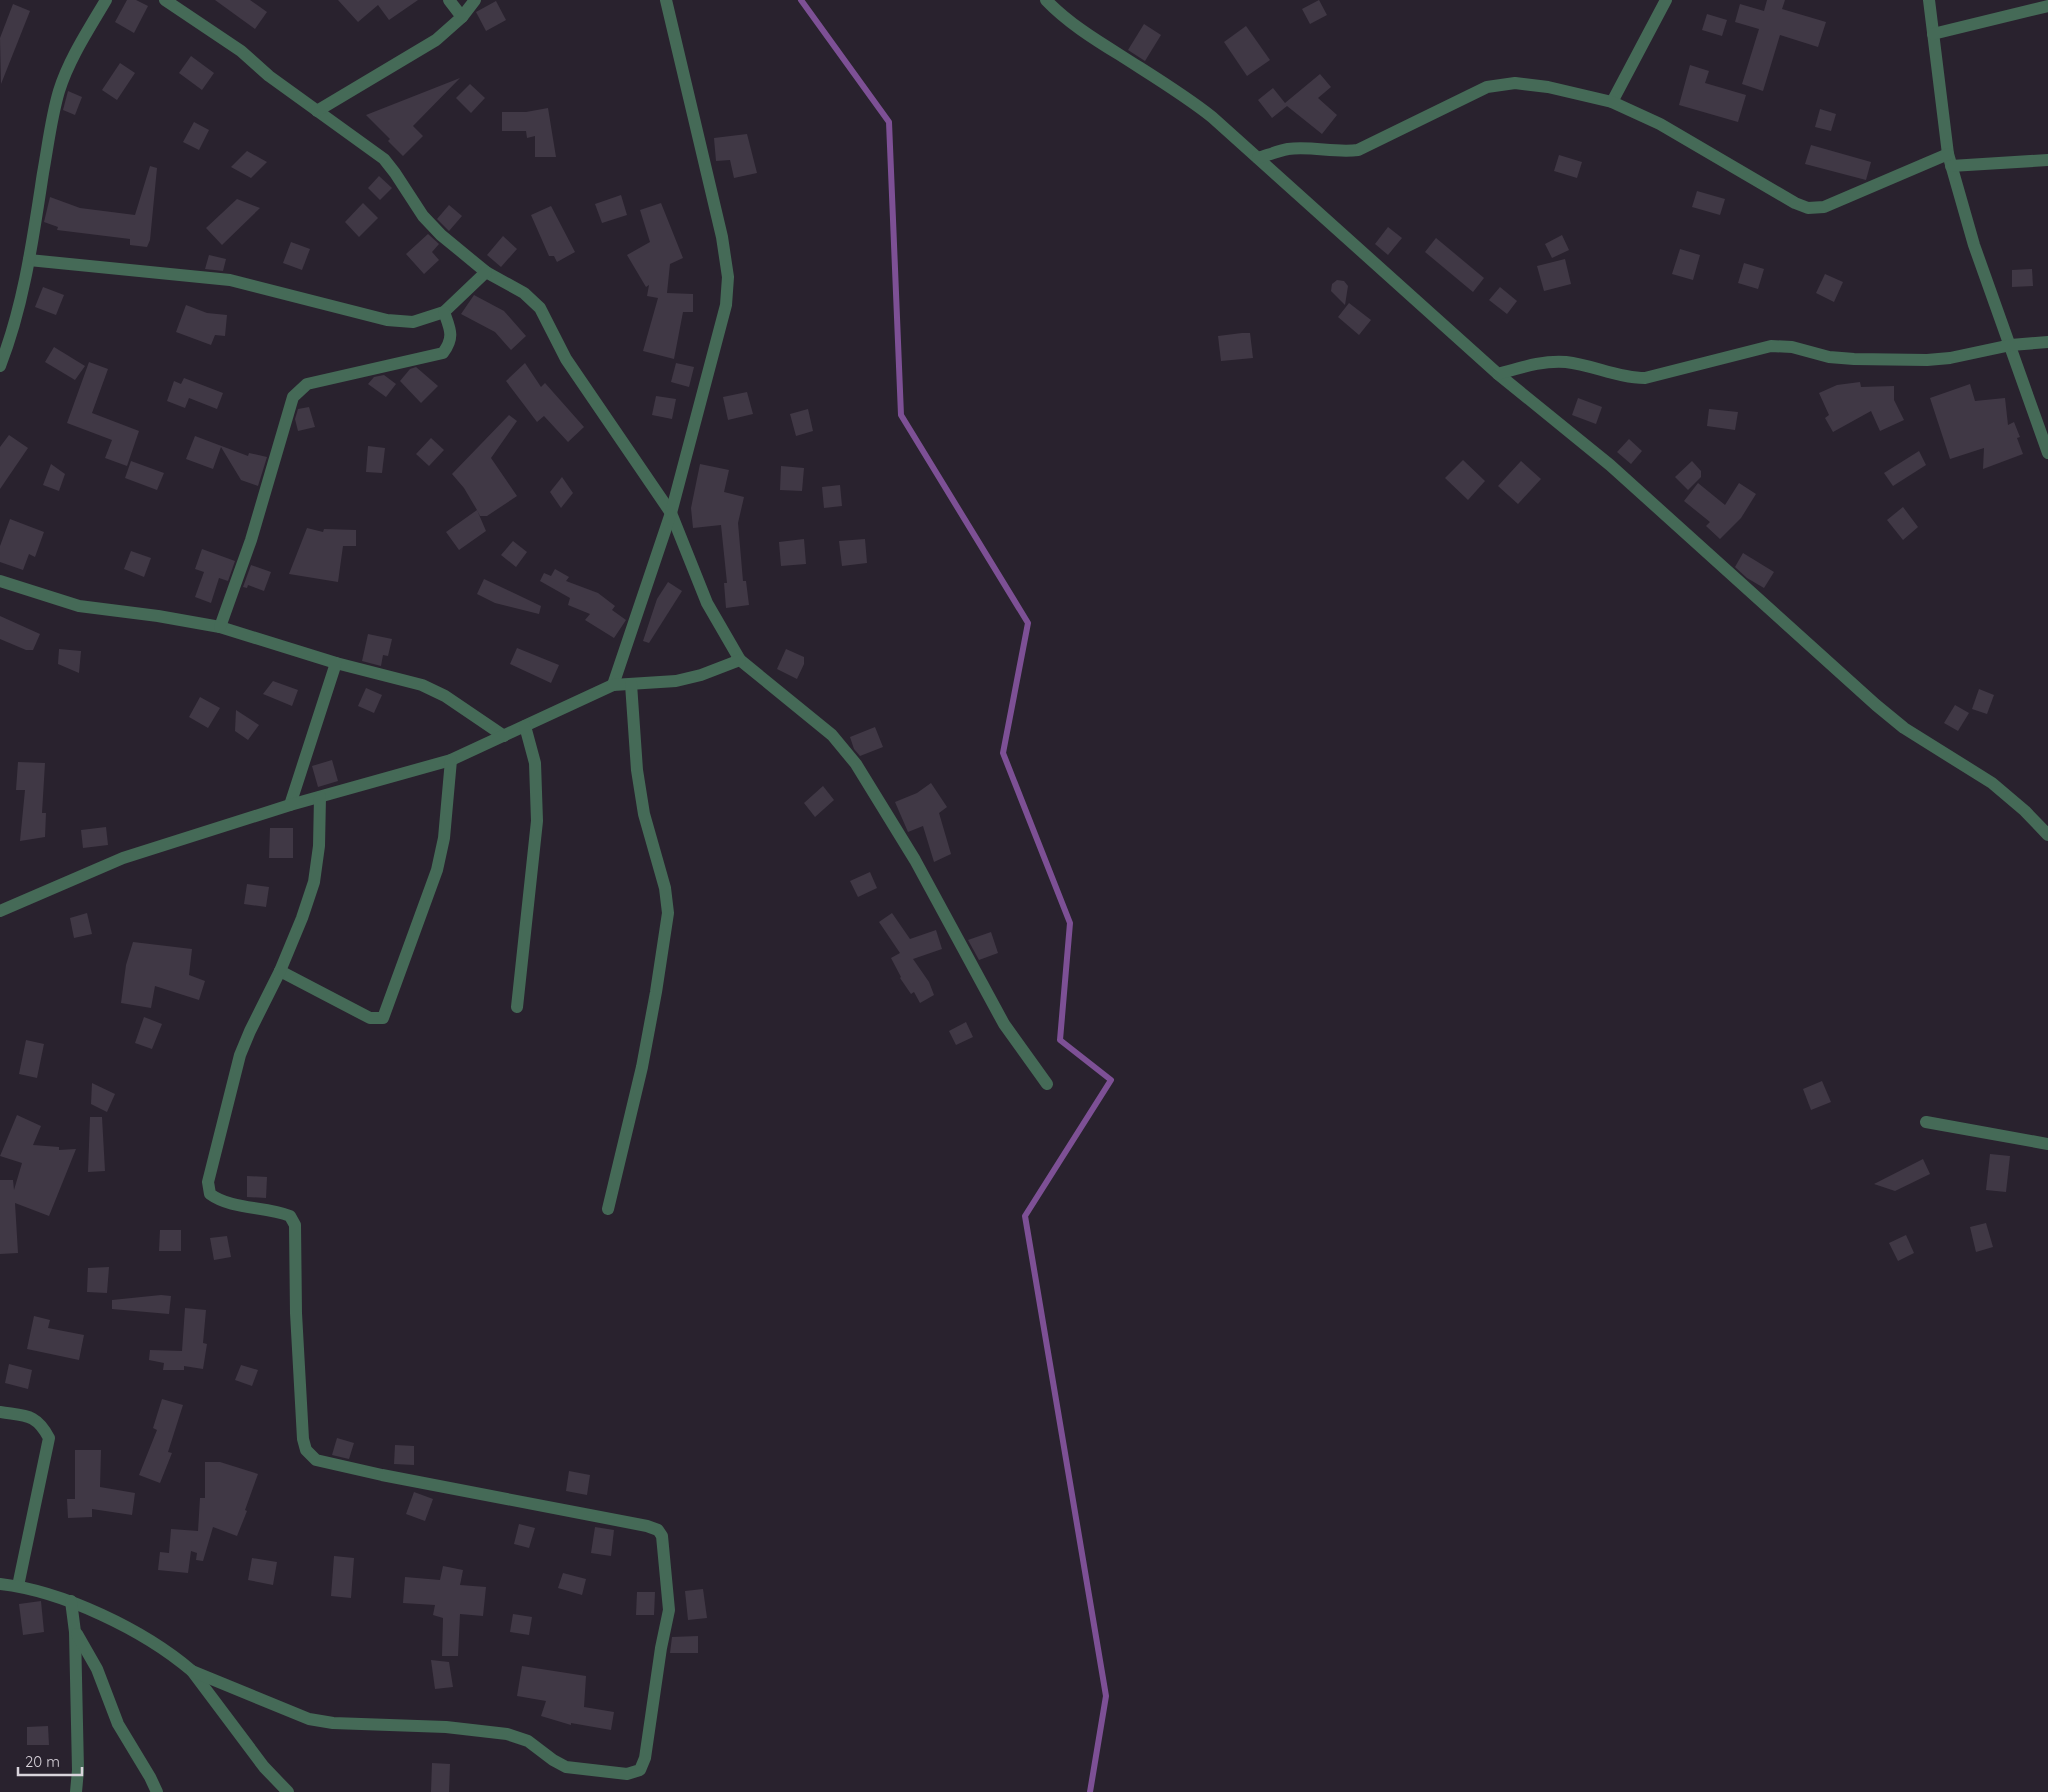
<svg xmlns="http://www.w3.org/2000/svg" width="2048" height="1792" font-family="Quicksand,sans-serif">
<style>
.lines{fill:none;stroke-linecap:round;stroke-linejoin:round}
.stream{stroke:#7d5095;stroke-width:6}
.building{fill:#403845}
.street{stroke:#456a57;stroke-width:12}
</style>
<rect width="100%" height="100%" fill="#29222e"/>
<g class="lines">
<path class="stream" d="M 801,0 L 889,122 L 901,415 L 1028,623 L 1003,753 L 1070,923 L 1060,1040 L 1111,1080 L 1025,1216 L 1106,1696 L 1090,1792"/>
</g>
<g class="building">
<path d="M 127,0 L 136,0 L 148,6 L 134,33 L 115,22 Z"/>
<path d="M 215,0 L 250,0 L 267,12 L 255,29 Z"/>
<path d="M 338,0 L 418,0 L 389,20 L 378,5 L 358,22 Z"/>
<path d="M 1319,0 L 1327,15 L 1310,24 L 1302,9 Z"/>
<path d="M 1767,0 L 1785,0 L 1782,9 L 1826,22 L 1818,47 L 1780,35 L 1763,91 L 1742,84 L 1759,29 L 1735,22 L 1740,4 L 1764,11 Z"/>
<path d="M 496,1 L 506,20 L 486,31 L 476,12 Z"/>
<path d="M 13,4 L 30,11 L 1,84 L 0,38 Z"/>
<path d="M 1707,14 L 1727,20 L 1722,36 L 1702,30 Z"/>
<path d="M 1144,24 L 1161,35 L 1145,61 L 1128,50 Z"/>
<path d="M 1246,26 L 1270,60 L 1247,76 L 1224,42 Z"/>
<path d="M 191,56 L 214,73 L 202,90 L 179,73 Z"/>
<path d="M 120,63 L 135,73 L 117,100 L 102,90 Z"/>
<path d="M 1690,65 L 1709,71 L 1705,83 L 1746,95 L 1738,122 L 1679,105 Z"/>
<path d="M 1320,74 L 1331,87 L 1318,98 L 1337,115 L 1322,134 L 1287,106 L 1272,118 L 1258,100 L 1273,88 L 1285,103 Z"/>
<path d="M 460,78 L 413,126 L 423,136 L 403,156 L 388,141 L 390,139 L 366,115 Z"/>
<path d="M 470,84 L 485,98 L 471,113 L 456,98 Z"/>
<path d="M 68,91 L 82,97 L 75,115 L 63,110 Z"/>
<path d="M 548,108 L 556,157 L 535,157 L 535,136 L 527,138 L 526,131 L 502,131 L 502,112 L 526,112 Z"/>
<path d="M 1820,109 L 1836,114 L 1831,131 L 1815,127 Z"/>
<path d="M 194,122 L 209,130 L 199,150 L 183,142 Z"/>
<path d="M 747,134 L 757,173 L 734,178 L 730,160 L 716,161 L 714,138 Z"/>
<path d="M 1811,145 L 1871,162 L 1866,180 L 1805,164 Z"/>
<path d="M 247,151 L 267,162 L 251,178 L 231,167 Z"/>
<path d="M 1559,155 L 1582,162 L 1577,178 L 1554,171 Z"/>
<path d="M 150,166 L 157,168 L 150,240 L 147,247 L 130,245 L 130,239 L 57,230 L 58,227 L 44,222 L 50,197 L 80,208 L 135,215 Z"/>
<path d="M 379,176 L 392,188 L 380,200 L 368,188 Z"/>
<path d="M 1697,191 L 1725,199 L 1720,215 L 1692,207 Z"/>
<path d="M 621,195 L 627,215 L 602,223 L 595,204 Z"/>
<path d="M 237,199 L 260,208 L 222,245 L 206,228 Z"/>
<path d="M 363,203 L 378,218 L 359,237 L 345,222 Z"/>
<path d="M 661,203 L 683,258 L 670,264 L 667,293 L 693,294 L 693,312 L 683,312 L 674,359 L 643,351 L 658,298 L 647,296 L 649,285 L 646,287 L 627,255 L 650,242 L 640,210 Z"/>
<path d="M 449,205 L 462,216 L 449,231 L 437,219 Z"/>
<path d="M 551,206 L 575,252 L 557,262 L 554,256 L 549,256 L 531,215 Z"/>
<path d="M 1388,227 L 1402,238 L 1388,255 L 1375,244 Z"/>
<path d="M 428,234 L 439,244 L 432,252 L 439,260 L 424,274 L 406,254 Z"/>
<path d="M 1562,235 L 1569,250 L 1552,258 L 1545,244 Z"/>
<path d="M 503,236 L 517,249 L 501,267 L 487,255 Z"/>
<path d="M 1436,238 L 1484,278 L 1473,292 L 1425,252 Z"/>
<path d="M 291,242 L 310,249 L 302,270 L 283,263 Z"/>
<path d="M 1680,249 L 1700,255 L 1693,280 L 1672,274 Z"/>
<path d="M 209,255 L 226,259 L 223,271 L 205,269 Z"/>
<path d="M 1565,259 L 1571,284 L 1544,291 L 1537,266 Z"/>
<path d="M 1744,263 L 1764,269 L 1758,289 L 1738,283 Z"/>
<path d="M 2032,269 L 2033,286 L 2012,287 L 2012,270 Z"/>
<path d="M 1825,274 L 1843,282 L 1834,302 L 1816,293 Z"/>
<path d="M 1337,280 L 1344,281 L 1348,286 L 1345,305 L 1331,291 L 1332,284 Z"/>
<path d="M 43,287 L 64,295 L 56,315 L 35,307 Z"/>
<path d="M 1500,287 L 1517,301 L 1507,314 L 1489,300 Z"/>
<path d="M 474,295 L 504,311 L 526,336 L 511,350 L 495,332 L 461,314 Z"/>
<path d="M 1349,303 L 1371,320 L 1359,335 L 1338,317 Z"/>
<path d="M 186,305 L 207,313 L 227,315 L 225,336 L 215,335 L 211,345 L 176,332 Z"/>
<path d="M 1242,333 L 1250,333 L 1253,358 L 1221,361 L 1218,336 Z"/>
<path d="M 54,347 L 85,366 L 75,380 L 45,362 Z"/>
<path d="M 89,362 L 108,369 L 92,413 L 139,431 L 127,466 L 105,458 L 112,440 L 67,423 Z"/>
<path d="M 525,363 L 541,387 L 545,383 L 584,427 L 568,442 L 544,416 L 537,422 L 506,381 Z"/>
<path d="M 676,363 L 694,367 L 689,387 L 671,382 Z"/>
<path d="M 416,367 L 438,386 L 421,403 L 400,381 L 410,369 Z"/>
<path d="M 384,375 L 396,384 L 386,397 L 368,384 L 374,377 Z"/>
<path d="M 184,378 L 223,393 L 217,409 L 189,398 L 185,408 L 167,401 L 174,381 L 181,384 Z"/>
<path d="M 1860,382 L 1861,387 L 1894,386 L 1894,400 L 1904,420 L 1880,431 L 1871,411 L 1833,432 L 1825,418 L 1829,415 L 1819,393 L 1837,385 Z"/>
<path d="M 1970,384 L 1975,401 L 2005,398 L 2008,425 L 2014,422 L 2020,437 L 2017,438 L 2023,454 L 1983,469 L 1984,448 L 1950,459 L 1930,398 Z"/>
<path d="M 747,392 L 753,414 L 728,420 L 723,397 Z"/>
<path d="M 656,396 L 676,399 L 672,419 L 652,415 Z"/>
<path d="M 1578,398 L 1602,407 L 1596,424 L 1572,415 Z"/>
<path d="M 309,407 L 315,427 L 298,431 L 295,419 L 298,409 Z"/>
<path d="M 808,409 L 813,431 L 796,436 L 790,414 Z"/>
<path d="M 1709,409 L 1738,412 L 1735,430 L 1707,426 Z"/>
<path d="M 509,415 L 517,421 L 491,458 L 517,496 L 487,516 L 480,516 L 477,510 L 486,531 L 459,550 L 446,532 L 477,510 L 464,488 L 452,474 Z"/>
<path d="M 9,435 L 28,448 L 0,489 L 0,447 Z"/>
<path d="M 195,436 L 248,456 L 249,453 L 267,457 L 258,486 L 241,480 L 221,447 L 213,469 L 186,459 Z"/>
<path d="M 431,438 L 444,450 L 429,466 L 416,454 Z"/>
<path d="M 1629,439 L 1642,451 L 1631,464 L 1617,452 Z"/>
<path d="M 368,446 L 385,448 L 382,473 L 366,472 Z"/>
<path d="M 1919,451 L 1926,465 L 1893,486 L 1884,473 Z"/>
<path d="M 1463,460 L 1485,481 L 1468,500 L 1445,478 Z"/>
<path d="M 131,461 L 164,473 L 157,490 L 125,478 Z"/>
<path d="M 1521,461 L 1541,479 L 1518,504 L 1498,486 Z"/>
<path d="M 1692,461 L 1701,471 L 1701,477 L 1688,490 L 1675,477 Z"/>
<path d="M 51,464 L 65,474 L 59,491 L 43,485 Z"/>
<path d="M 700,464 L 729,470 L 724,492 L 744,497 L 738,523 L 743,581 L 746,581 L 749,605 L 726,608 L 724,583 L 727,583 L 721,525 L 693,528 L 691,508 Z"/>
<path d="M 781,466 L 804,468 L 802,491 L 780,490 Z"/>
<path d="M 562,477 L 573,493 L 561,508 L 550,492 Z"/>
<path d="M 1698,483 L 1725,505 L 1739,483 L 1756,494 L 1741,518 L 1720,539 L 1706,526 L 1710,522 L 1684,501 Z"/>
<path d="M 840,485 L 842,506 L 824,508 L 822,487 Z"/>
<path d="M 1903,507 L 1918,527 L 1903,540 L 1887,520 Z"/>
<path d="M 10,519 L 44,532 L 35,557 L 29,554 L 23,570 L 0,562 L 0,546 Z"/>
<path d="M 307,528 L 323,532 L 324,529 L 356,530 L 356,546 L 343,546 L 338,582 L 289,574 Z"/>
<path d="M 804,539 L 806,564 L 781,566 L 779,542 Z"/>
<path d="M 865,539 L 867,563 L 842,566 L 839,541 Z"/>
<path d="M 513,541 L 527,552 L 516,567 L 501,555 Z"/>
<path d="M 202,549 L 235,561 L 228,581 L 219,578 L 211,603 L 195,597 L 204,572 L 195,569 Z"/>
<path d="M 131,551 L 151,558 L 144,577 L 124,569 Z"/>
<path d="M 1743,553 L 1774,572 L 1764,588 L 1747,578 L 1735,567 Z"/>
<path d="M 251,565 L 271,572 L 264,591 L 248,585 L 247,588 L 243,587 Z"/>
<path d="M 555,569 L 569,577 L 566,581 L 598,593 L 615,606 L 612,610 L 626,620 L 614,638 L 585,620 L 590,614 L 568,605 L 570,598 L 540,581 L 544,573 L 551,576 Z"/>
<path d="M 484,579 L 541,606 L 539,614 L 495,603 L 477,594 Z"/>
<path d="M 668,582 L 682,591 L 649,643 L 643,641 L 657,599 Z"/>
<path d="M 0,616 L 40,634 L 33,650 L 26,650 L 0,639 Z"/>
<path d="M 368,634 L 392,639 L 388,656 L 383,655 L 381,666 L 362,661 Z"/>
<path d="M 517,648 L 559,665 L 551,683 L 510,664 Z"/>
<path d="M 59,649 L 81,651 L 79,673 L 58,664 Z"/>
<path d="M 786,649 L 804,657 L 804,664 L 797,679 L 777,669 Z"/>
<path d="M 273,681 L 298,690 L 292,706 L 263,694 Z"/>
<path d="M 366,688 L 382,695 L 374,713 L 358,706 Z"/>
<path d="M 1979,689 L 1994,695 L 1987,714 L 1972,709 Z"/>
<path d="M 200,697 L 220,708 L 208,728 L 189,717 Z"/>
<path d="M 1955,705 L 1969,713 L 1958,731 L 1944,723 Z"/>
<path d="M 236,710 L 259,725 L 248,740 L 235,731 Z"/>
<path d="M 875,727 L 883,747 L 860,756 L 854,749 L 850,737 Z"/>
<path d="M 332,760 L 338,781 L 318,787 L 312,766 Z"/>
<path d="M 18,762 L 45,763 L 42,813 L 46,813 L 45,837 L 20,841 L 25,790 L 16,790 Z"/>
<path d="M 931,783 L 947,807 L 939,813 L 951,854 L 934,862 L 923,826 L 908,832 L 895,802 L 917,793 Z"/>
<path d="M 823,786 L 834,800 L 815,817 L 804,803 Z"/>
<path d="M 106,827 L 108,845 L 83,848 L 81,830 Z"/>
<path d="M 270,828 L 293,828 L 293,858 L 269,858 Z"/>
<path d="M 870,872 L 877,888 L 858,897 L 850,881 Z"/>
<path d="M 247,884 L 269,887 L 266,907 L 244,904 Z"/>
<path d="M 87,913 L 92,934 L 74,938 L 70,918 Z"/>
<path d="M 892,913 L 910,939 L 936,930 L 942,949 L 913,959 L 929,982 L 934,995 L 920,1003 L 914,992 L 911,994 L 900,978 L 901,977 L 891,958 L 900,953 L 879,922 Z"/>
<path d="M 991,932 L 998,953 L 979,960 L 968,940 Z"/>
<path d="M 133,942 L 192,949 L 189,975 L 205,981 L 199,1000 L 155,986 L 151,1008 L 121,1003 L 126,965 Z"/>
<path d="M 144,1017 L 162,1024 L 152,1049 L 135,1043 Z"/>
<path d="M 966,1022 L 973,1037 L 956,1045 L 949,1031 Z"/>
<path d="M 26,1040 L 44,1044 L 37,1078 L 19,1074 Z"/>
<path d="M 1822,1081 L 1831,1102 L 1811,1110 L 1803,1089 Z"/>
<path d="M 92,1083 L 115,1094 L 107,1112 L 91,1104 Z"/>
<path d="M 17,1115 L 41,1126 L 33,1145 L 59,1147 L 59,1150 L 76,1149 L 49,1216 L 15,1203 L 18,1253 L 0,1254 L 0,1180 L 13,1180 L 14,1190 L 22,1163 L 0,1156 Z"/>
<path d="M 90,1117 L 102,1117 L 105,1171 L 88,1172 Z"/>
<path d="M 1990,1154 L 2010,1156 L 2006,1192 L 1986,1190 Z"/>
<path d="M 1923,1159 L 1930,1174 L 1895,1191 L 1874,1184 Z"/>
<path d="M 247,1176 L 267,1177 L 266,1198 L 247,1197 Z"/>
<path d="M 1986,1223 L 1993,1247 L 1976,1252 L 1970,1227 Z"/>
<path d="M 160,1230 L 181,1230 L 181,1251 L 159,1251 Z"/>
<path d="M 1906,1235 L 1914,1253 L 1898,1261 L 1889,1243 Z"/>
<path d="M 227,1236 L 231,1257 L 214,1260 L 210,1238 Z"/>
<path d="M 109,1267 L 107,1293 L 87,1292 L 88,1268 Z"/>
<path d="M 161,1295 L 171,1296 L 169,1314 L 112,1309 L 112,1300 Z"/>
<path d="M 185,1308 L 206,1310 L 203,1343 L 207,1344 L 203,1369 L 184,1366 L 184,1370 L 163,1370 L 164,1363 L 149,1360 L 150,1350 L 182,1351 Z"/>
<path d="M 34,1316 L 50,1320 L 48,1328 L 84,1335 L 79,1360 L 27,1349 Z"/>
<path d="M 9,1364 L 32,1370 L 28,1389 L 5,1383 Z"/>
<path d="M 241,1365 L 258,1370 L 252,1386 L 235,1380 Z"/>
<path d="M 162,1399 L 183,1405 L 168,1452 L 172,1453 L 160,1483 L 139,1475 L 157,1430 L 153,1428 Z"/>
<path d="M 337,1438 L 354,1443 L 349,1459 L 332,1455 Z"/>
<path d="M 395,1445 L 414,1446 L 414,1465 L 394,1464 Z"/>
<path d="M 75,1450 L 101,1450 L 100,1487 L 135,1493 L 132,1515 L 92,1509 L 92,1517 L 68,1518 L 67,1499 L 75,1499 Z"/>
<path d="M 205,1462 L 220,1462 L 258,1474 L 245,1510 L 247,1511 L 237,1536 L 213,1527 L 203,1561 L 196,1560 L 197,1553 L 191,1551 L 188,1573 L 158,1570 L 160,1552 L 169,1553 L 171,1529 L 198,1531 L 200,1498 L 205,1498 Z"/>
<path d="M 569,1471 L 590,1475 L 587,1495 L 566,1491 Z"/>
<path d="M 414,1492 L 433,1499 L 425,1521 L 406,1514 Z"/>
<path d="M 519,1524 L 535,1528 L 529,1548 L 514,1544 Z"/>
<path d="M 595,1527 L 614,1530 L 611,1556 L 591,1553 Z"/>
<path d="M 334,1556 L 354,1558 L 351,1598 L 331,1596 Z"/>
<path d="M 252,1558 L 277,1562 L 273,1585 L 248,1580 Z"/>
<path d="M 443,1566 L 463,1570 L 460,1585 L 486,1587 L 483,1616 L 460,1614 L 458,1656 L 442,1656 L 443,1618 L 433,1615 L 435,1605 L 403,1603 L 405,1577 L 440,1580 Z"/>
<path d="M 563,1573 L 586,1579 L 582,1595 L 558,1588 Z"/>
<path d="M 703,1589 L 707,1618 L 688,1620 L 685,1591 Z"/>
<path d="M 637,1592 L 655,1592 L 654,1615 L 636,1615 Z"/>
<path d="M 41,1601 L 44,1632 L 23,1635 L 19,1604 Z"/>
<path d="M 513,1614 L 532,1617 L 529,1635 L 510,1632 Z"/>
<path d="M 698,1636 L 698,1653 L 670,1653 L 672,1637 Z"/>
<path d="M 431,1660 L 449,1662 L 453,1687 L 435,1689 Z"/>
<path d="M 522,1666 L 586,1676 L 584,1707 L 614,1712 L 611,1730 L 571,1723 L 571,1725 L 541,1716 L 546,1701 L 517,1696 Z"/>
<path d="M 48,1726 L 49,1745 L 27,1745 L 27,1727 Z"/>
<path d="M 432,1763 L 450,1764 L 449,1792 L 431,1792 Z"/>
</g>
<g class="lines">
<g class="street">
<path d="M 165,0 L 241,51 L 269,76 L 384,159 L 395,173 L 423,216 L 441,235 L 486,272 L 524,293 L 540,308 L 566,359 L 671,513 L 707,603 L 740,660 L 832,735 L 856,764 L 915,860 L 1004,1024 L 1047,1084"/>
<path d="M 449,0 L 462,17"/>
<path d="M 1046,0 C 1067,22 1094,39 1120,55 C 1151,75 1183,94 1212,117 L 1498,374 L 1610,465 L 1876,705 L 1904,728 L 1992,783 L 2025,811 L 2048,835"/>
<path d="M 1929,0 L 1948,154 L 1974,245 L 2048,453"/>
<path d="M 1933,34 L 2048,6"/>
<path d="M 1612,102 L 1666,0"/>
<path d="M 317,111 L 436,40 L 462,17 L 475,0"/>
<path d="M 1258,158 C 1268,155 1278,151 1288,149 C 1312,146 1335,153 1358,150 L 1487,87 L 1515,83 L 1548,87 L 1612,102 L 1660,124 L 1795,203 L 1808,208 L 1824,207 L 1948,154"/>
<path d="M 1951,166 L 2048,160"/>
<path d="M 29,260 L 230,280 L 387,320 L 413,322 L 444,312 L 486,272"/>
<path d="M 0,366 C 24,305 33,238 43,173 C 48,146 51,118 59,91 C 69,59 89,29 106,0"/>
<path d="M 1498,374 C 1520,368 1543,360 1566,362 C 1593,365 1618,378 1645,378 L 1771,346 L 1792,347 L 1829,357 L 1854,359 L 1927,360 L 1950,358 L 2011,345 L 2048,342"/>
<path d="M 0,581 L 79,606 L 158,616 L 220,627 L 336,663 L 422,685 L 445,696 L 504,736"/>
<path d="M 220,627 L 251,540 L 293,397 L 307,384 L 443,353 C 455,337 450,329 444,312"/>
<path d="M 613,685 L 671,513 L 726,305 L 728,277 L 722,237 L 666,0"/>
<path d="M 290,805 L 336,663"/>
<path d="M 0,911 L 123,858 L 290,805 L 451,760 L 613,685 L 676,681 L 701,675 L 740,660"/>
<path d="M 280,971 L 370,1018 L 383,1018 L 437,870 L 444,838 L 451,760"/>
<path d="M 517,1007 L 537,821 L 535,763 L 525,726"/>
<path d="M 1926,1122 L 2048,1144"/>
<path d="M 608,1209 L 642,1067 L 656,992 L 668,913 L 665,888 L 644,814 L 637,770 L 631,684"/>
<path d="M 0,1412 C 25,1416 36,1413 49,1438 L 18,1586"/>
<path d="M 0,1584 C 63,1591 144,1630 192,1671 L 264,1767 L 288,1792"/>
<path d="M 71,1601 L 75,1632 L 78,1770 L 76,1792"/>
<path d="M 77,1634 L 97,1669 L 118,1724 L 150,1777 L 157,1792"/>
<path d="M 192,1671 L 309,1719 L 333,1723 L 446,1727 L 507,1734 L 528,1741 L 553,1760 L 566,1767 L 627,1774 L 640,1770 L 645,1758 L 661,1648 L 669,1610 L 662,1536 L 658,1530 L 647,1526 L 382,1475 L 316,1460 L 306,1450 L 303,1439 L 296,1313 L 295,1225 L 290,1216 C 265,1206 232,1210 210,1194 L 208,1182 L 240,1055 L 250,1031 L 280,971 L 302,918 L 314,882 L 319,846 L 320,797"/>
</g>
</g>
<path d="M18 1767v8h64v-8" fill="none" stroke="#d9d4dc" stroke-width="2.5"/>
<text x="25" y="1767" font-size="15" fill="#d9d4dc" stroke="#29222e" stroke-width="4" paint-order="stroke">20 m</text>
</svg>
